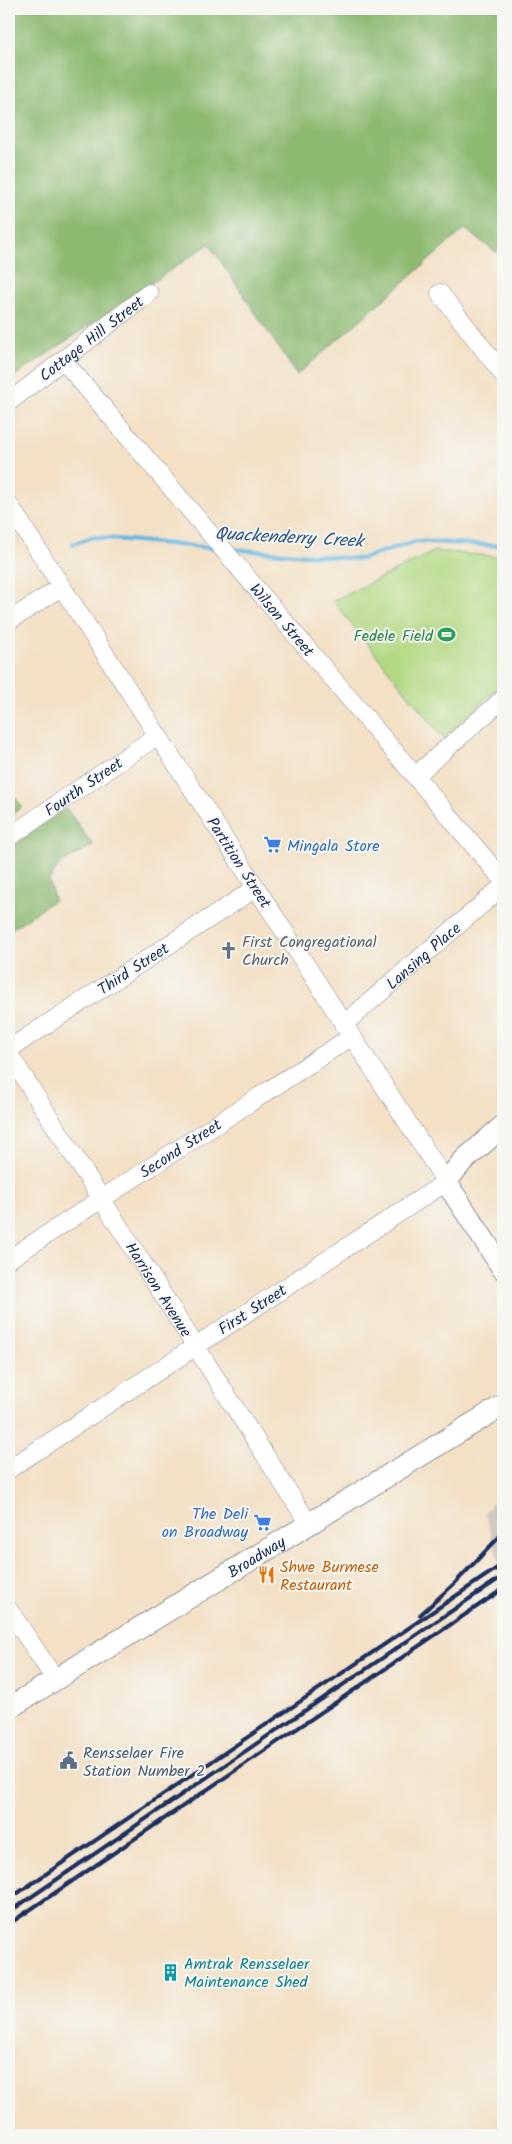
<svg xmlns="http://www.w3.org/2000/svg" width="512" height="2144" font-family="Kalam,sans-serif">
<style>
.industrial{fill:#cbc3b8}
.green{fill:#b2d983;stroke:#668470}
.forest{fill:#8db971;stroke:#547468}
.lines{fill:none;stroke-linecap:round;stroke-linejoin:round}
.stream{stroke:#66b7e1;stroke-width:4.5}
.minor-casing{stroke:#878892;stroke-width:19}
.tertiary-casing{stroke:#878892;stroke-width:23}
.minor{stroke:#fff;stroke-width:18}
.tertiary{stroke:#fff;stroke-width:21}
.rail{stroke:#1b2f5e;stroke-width:4}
.labels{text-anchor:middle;stroke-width:4;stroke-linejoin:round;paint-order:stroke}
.street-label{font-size:16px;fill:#1b2f5e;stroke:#f6f6f2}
.leisure-label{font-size:16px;fill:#27864d;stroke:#f6f6f2;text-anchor:end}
.shop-label{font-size:16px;fill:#366cbe;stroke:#f6f6f2;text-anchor:start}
.worship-label{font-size:16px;fill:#5b616d;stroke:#f6f6f2;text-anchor:start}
.food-label{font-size:16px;fill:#c56008;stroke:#f6f6f2;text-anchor:start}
.service-label{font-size:16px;fill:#4e5e75;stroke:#f6f6f2;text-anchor:start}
.culture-label{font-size:16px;fill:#0d838f;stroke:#f6f6f2;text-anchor:start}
.water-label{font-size:18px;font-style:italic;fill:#325885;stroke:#f6f6f2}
</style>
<rect width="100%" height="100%" fill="#f6f6f2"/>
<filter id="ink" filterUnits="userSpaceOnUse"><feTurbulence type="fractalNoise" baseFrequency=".02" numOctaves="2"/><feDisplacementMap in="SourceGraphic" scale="10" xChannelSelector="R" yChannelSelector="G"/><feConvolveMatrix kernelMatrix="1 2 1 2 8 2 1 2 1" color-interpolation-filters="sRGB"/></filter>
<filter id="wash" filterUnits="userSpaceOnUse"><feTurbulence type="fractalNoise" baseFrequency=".0096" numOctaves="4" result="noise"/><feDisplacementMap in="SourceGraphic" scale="20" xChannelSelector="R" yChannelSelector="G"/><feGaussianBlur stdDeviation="1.12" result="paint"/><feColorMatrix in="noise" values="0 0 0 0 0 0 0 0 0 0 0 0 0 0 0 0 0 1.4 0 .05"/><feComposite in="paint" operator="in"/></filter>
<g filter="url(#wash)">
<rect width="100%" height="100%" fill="#f3e0c5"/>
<path class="industrial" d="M 503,1488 L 503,1577 L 485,1513 Z"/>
<path class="green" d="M 435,551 L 503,557 L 503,684 L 443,738 L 333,601 Z"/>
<g class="forest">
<path d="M 9,9 L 503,9 L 503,227 L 497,253 L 465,229 L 297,375 L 209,244 L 9,380 Z"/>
<path d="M 9,789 L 22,807 L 9,817 Z"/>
<path d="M 66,808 L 93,845 L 59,865 L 49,880 L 54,900 L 9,931 L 9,848 Z"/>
</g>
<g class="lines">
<g class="stream">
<path d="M 73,544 L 92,537 L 215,548"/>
<path d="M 230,549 L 361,559 L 416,541 L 503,546"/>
</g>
</g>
</g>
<g filter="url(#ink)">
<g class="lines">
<defs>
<g id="minor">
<path d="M 440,293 L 503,374"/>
<path id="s1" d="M 63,360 L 503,880"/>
<path id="s2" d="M 9,402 L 149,293"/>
<path id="s3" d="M 9,505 L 446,1182 L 9,1469"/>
<path d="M 9,621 L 61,587"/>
<path d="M 415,776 L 503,699"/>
<path id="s4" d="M 9,837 L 158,735"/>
<path id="s5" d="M 343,1025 L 503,886"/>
<path id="s6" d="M 9,1049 L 256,888"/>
<path id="s7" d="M 9,1054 L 309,1524"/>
<path id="s8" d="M 9,1259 L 351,1037"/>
<path d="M 9,1610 L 55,1679"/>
</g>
<g id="tertiary">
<path d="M 503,1126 L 462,1162 L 446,1182 L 503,1269"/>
<path id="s9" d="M 9,1708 L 503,1405"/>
</g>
</defs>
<use href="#minor" class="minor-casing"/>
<use href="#tertiary" class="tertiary-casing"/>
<use href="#minor" class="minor"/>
<use href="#tertiary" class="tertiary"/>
<g class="rail">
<path d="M 420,1615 L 455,1583 L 503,1533"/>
<path d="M 9,1899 L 503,1564"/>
<path d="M 9,1912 L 503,1576"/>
<path d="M 9,1924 L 503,1589"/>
</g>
</g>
</g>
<defs>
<symbol id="stadium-bare" viewBox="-9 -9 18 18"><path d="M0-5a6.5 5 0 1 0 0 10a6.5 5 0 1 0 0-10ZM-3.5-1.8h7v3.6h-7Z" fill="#2e9e5b" stroke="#f6f6f2" stroke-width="2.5" paint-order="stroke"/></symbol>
<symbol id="supermarket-bare" viewBox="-9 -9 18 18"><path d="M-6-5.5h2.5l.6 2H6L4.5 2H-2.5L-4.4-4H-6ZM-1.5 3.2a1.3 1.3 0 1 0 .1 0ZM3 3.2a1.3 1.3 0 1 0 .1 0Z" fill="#3f7fe0" stroke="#f6f6f2" stroke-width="2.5" paint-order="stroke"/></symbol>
<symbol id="church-bare" viewBox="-9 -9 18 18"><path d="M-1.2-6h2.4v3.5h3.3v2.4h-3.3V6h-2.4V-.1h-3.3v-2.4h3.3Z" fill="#6b7280" stroke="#f6f6f2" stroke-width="2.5" paint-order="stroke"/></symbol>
<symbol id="restaurant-bare" viewBox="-9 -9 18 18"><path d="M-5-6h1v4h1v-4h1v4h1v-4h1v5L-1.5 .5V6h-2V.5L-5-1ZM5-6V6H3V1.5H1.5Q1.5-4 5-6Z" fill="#e8710a" stroke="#f6f6f2" stroke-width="2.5" paint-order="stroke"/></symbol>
<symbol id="civic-bare" viewBox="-9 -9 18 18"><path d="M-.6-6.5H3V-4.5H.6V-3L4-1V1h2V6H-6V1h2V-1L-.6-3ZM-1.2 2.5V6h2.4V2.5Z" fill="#5c6f8a" stroke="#f6f6f2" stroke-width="2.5" paint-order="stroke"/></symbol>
<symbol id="building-bare" viewBox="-9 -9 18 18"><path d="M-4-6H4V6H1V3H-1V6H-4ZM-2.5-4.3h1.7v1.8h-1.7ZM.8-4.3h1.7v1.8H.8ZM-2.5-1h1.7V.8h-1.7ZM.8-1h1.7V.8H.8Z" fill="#0f9aa8" stroke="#f6f6f2" stroke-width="2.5" paint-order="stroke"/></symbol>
</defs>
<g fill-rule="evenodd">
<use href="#stadium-bare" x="434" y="622" width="25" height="25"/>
<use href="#supermarket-bare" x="260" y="832" width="25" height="25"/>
<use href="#church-bare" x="216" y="938" width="25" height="25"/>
<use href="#supermarket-bare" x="250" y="1510" width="25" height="25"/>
<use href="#restaurant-bare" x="254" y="1562" width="25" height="25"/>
<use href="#civic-bare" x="56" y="1748" width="25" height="25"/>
<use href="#building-bare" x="158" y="1960" width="25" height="25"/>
</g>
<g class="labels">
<g class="street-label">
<text dy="6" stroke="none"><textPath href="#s2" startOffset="104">Cottage Hill Street</textPath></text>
<text dy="6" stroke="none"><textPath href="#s1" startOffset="340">Wilson Street</textPath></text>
<text dy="6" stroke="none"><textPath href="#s4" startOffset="90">Fourth Street</textPath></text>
<text dy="6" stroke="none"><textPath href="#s3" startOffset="425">Partition Street</textPath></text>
<text dy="6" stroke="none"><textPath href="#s5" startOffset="106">Lansing Place</textPath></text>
<text dy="6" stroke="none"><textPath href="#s6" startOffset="148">Third Street</textPath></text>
<text dy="6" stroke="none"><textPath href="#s8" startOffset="204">Second Street</textPath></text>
<text dy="6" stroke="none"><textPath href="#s7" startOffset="279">Harrison Avenue</textPath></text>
<text transform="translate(252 1309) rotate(-33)" y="6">First Street</text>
<text dy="6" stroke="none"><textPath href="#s9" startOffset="290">Broadway</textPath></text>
</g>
<g class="leisure-label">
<text x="433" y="641">Fedele Field</text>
</g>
<g class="shop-label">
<text x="287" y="851">Mingala Store</text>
<text x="248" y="1519" text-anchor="end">The Deli<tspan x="248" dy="18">on Broadway</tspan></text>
</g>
<g class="worship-label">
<text x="242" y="947">First Congregational<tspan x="242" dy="18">Church</tspan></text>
</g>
<g class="food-label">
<text x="280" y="1572">Shwe Burmese<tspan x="280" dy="18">Restaurant</tspan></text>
</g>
<g class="service-label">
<text x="83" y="1758">Rensselaer Fire<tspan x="83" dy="18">Station Number 2</tspan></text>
</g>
<g class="culture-label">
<text x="184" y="1969">Amtrak Rensselaer<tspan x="184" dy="18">Maintenance Shed</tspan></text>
</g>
<g class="water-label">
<text transform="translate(289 537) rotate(3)" y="6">Quackenderry Creek</text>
</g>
</g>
<rect width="512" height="2144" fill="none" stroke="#f6f6f2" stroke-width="30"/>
</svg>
